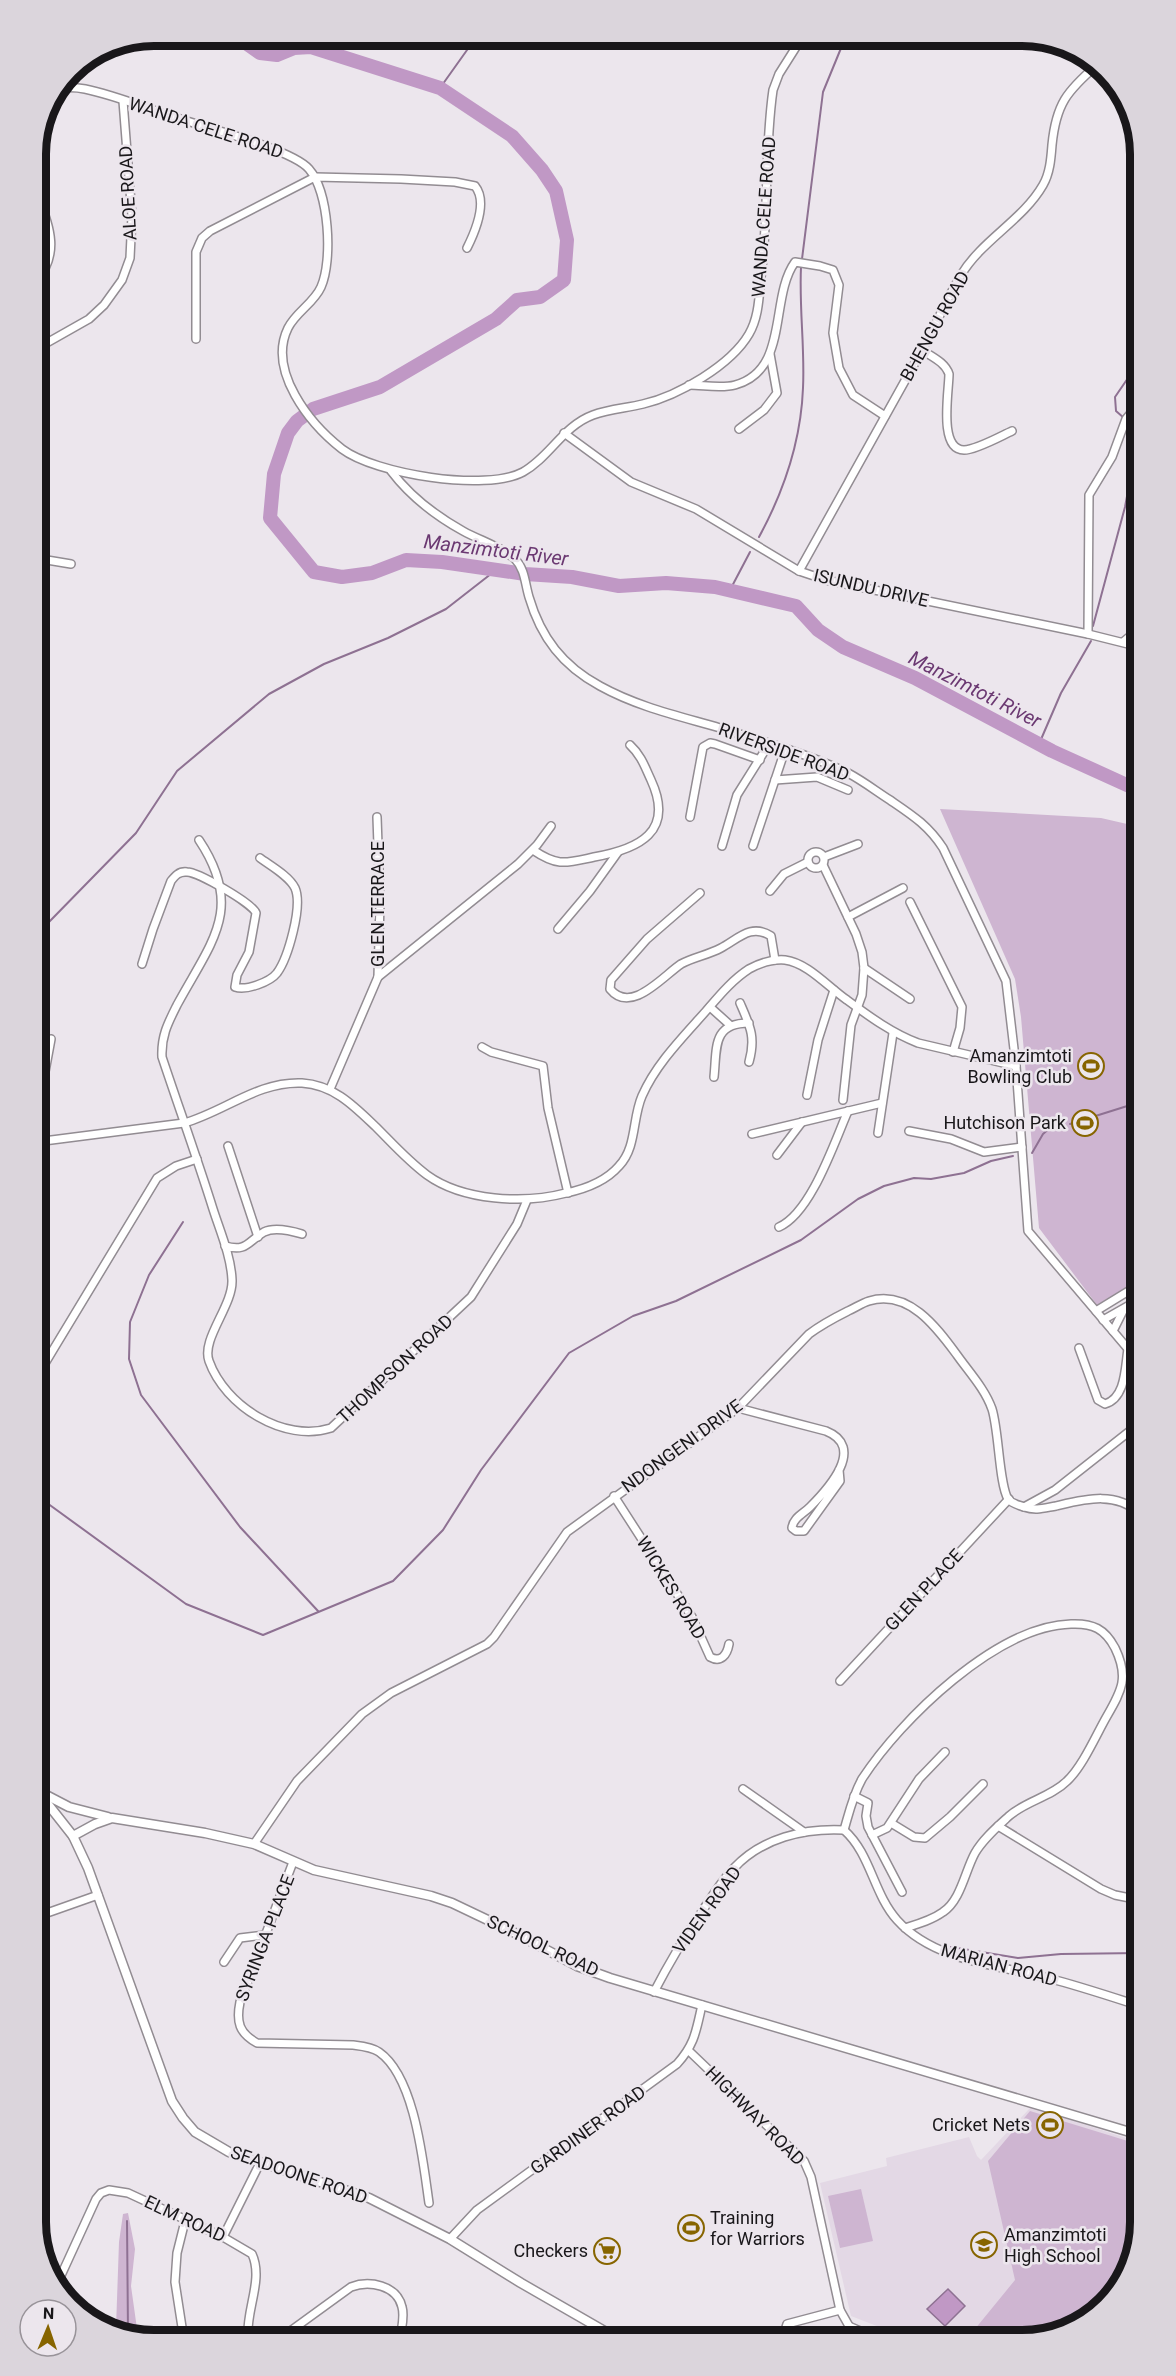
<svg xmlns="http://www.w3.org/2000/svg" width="1176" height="2376" font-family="Roboto,sans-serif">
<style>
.built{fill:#e3d8e5}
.green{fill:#ceb5d1}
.water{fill:#c098c5;stroke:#8e7192;stroke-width:1.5}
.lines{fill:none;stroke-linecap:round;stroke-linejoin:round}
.stream{stroke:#8e7192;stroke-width:2}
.river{stroke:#c098c5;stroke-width:14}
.minor-casing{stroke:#928c92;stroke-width:10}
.tertiary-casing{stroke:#928c92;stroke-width:11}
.minor{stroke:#fff;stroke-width:7}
.tertiary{stroke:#fff;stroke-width:8}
.labels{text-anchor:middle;stroke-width:5;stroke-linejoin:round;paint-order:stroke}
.street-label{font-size:18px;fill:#19171a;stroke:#ece6ed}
.poi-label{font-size:18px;fill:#19171a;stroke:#ece6ed;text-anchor:end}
.water-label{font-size:20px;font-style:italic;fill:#6b3972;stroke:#ece6ed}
.rim{fill:none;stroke:#19171a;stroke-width:8}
</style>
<rect width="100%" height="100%" fill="#ece6ed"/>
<path class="built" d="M 1031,2107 L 1132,2140 L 1140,2145 L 1140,2222 L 1126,2268 L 1094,2308 L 1066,2331 L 1021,2340 L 913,2340 L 851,2316 L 820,2183 L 887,2166 L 886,2158 L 969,2137 L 977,2156 L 981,2160 Z"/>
<g class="green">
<path d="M 940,809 L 1101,818 L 1140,827 L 1140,1279 L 1097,1305 L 1039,1228 L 1021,1017 L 1015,979 Z"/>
<path d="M 1030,2111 L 1131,2142 L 1140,2147 L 1140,2222 L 1128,2261 L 1095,2302 L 1066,2331 L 1021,2340 L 966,2340 L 1015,2280 L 988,2161 Z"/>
<path d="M 861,2189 L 873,2241 L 840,2248 L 828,2196 Z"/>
<path d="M 128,2213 L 135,2249 L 131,2286 L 138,2336 L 116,2328 L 119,2242 L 123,2214 Z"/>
</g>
<path class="water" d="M 948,2289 L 965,2306 L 945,2326 L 927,2309 Z"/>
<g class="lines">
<g class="stream">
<path d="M 440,88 L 477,36"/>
<path d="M 802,259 L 823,92 L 846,36"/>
<path d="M 1124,418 L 1116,411 L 1115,397 L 1128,378 L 1136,353 L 1140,351"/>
<path d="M 759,537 C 784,491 801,440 803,388 C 805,348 799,308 801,267"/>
<path d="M 730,590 L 750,552"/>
<path d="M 1093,626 L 1125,507 L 1133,464 L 1135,442 L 1128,426"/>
<path d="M 1039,744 L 1061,693 L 1091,641"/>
<path d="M 36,950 L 48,923 L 136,833 L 177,771 L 269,694 L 324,664 L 388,638 L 446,609 L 496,570"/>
<path d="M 1070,1124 L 1140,1102"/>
<path d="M 1032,1153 L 1043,1134 L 1051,1127"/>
<path d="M 183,1222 L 149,1275 L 130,1322 L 129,1359 L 141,1395 L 240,1527 L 318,1611"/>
<path d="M 36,1495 L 186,1604 L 263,1635 L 393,1581 L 443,1530 L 481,1470 L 569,1353 L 633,1316 L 676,1301 L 801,1240 L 858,1199 L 884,1186 L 914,1178 L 931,1179 L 964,1173 L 991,1161 L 1013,1156"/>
<path d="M 951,1947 L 1018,1958 L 1061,1954 L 1140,1953"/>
<path d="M 127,2221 L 128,2333"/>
</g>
<path class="river" d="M 194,36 L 243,41 L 260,53 L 277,55 L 294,48 L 311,47 L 440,88 L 512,136 L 542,170 L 556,191 L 567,240 L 564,280 L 540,297 L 517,300 L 496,319 L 380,387 L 313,409 L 297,421 L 288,433 L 274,474 L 270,518 L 314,572 L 342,577 L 372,573 L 406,560 L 442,562 L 525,574 L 572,577 L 619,586 L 666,583 L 715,587 L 796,606 L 818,630 L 843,647 L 915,678 L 1052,751 L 1140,791"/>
<defs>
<g id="minor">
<path d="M 258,36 L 263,41"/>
<path d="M 59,88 C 68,87 76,87 85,89 C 114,95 143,107 171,116 C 200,126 292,149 309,169 C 329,192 333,260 321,287 C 314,303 296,312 288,328 C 267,371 310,424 342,449 C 375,474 486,492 523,472 C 550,457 563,426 593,415 C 609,409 627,408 643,404 C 678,396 731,365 749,334 C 759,317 759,296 761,277 C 769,215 764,152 773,90 L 779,74 L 803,36"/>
<path d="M 36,282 C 62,251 48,224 36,191"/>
<path d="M 196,339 L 196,252 L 202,238 L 210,231 L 315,177 L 401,179 L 455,182 L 475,186 C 488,202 475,232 467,248"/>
<path d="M 36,349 L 89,319 L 104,305 L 122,280 L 130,258 L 132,216 L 123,101"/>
<path d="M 922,350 C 932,357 945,362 949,374 C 949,391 938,450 964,450 C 976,450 1001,436 1012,431"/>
<path d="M 689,385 C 703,385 721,389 735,385 C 790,370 769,298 795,262 L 820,266 L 833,270 L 839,285 L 833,333 L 839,368 L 853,395 L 885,416"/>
<path d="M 739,429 L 764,410 L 777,393 L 770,354"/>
<path d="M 564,433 L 631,482 L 696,509 L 799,571 L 826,580 L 1088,634 L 1140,647"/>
<path d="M 391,471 C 410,496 436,516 463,531 C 481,541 500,546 515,559 C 525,569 525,584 529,597 C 541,638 563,666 600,686 C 638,707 679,716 720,728 C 762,741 808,754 848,773 C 863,781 876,791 890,800 C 912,815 928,825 943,848 L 1006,981 L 1016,1066 L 1028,1231 L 1140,1363"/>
<path d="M 36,564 L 47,560 L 71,564"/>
<path d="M 799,571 C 840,498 881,425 921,352 C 935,327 946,300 961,275 C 982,240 1023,220 1043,185 C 1050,173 1051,158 1052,145 C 1056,104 1067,91 1097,65"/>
<path d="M 1088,634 L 1089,495 L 1112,457 L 1126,419 L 1140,402"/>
<path d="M 1123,642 L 1140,628"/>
<path d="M 775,780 L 817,777 L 848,790"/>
<path d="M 690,817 L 703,747 L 710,743 L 715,744 L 760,760"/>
<path d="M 199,840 C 245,909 211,942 177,1005 C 168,1023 161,1036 162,1057 C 179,1108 197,1158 213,1209 C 220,1231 231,1256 232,1280 C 233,1306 201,1339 209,1361 C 225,1406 284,1443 331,1428 L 471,1297 L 517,1224 L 527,1200"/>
<path d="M 722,846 L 737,795 L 769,744"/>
<path d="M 753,846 L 785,750"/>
<path d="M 533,850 C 558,867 566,863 594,857 C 639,849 675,832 651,780 C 645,767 641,755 630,745"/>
<circle cx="816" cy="860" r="8"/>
<path d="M 824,857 L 858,844"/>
<path d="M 823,865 L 856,934 L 862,952 L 864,968 L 862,995 L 851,1025 L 843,1100"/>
<path d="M 770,891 L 784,874 L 808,862"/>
<path d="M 700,893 L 647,939 L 611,980 L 610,989 C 631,1015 663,976 681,964 C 694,957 708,955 721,948 C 738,939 751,923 771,936 L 775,960"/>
<path d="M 910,902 L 962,1007 L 960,1028 L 953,1052"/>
<path d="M 848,917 L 903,888"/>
<path d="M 558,929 L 590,891 L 618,852"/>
<path d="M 142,964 L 153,929 L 171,881 C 175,876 179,871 187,872 C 198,872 252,903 256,913 L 249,952 L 237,975 L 235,987 C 246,991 270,982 277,973 C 288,958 303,906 295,888 C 289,876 271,866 260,858"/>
<path d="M 864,968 L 910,999"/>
<path d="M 378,977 L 518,864 L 537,845 L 551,826"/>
<path d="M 740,1003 C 750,1026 756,1037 749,1062"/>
<path d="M 710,1007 L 730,1025"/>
<path d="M 482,1047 L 491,1052 L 543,1066 L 548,1108 L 568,1193"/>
<path d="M 714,1077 C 717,1048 712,1023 749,1023"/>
<path d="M 330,1089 L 378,977 L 380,902 L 377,817"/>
<path d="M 807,1095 L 818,1040 L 834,990"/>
<path d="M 36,1120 L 51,1039"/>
<path d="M 909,1131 L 951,1139 L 984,1152 L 1022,1147"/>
<path d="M 878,1133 L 893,1033"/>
<path d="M 752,1134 L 882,1103"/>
<path d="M 36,1142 L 184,1123 C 224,1112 258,1081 302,1083 C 334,1085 354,1106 376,1127 C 392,1143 408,1161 427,1175 C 463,1201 524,1204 566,1193 C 585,1189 606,1181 619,1166 C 637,1147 632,1119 642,1096 C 656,1064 682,1038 706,1011 C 719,996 732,980 749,969 C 760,963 772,959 785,960 C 808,963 828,987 847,1000 C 870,1017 892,1033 918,1043 L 1016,1066"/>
<path d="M 228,1146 L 258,1237"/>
<path d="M 777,1155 L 802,1122"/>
<path d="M 779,1227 C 811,1213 834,1143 848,1111"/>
<path d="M 225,1246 C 247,1252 247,1242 264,1232 C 274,1227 292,1231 302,1234"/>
<path d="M 1096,1311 L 1140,1284"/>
<path d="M 1103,1320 L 1140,1299"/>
<path d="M 1113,1331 L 1123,1311"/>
<path d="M 1079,1348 L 1098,1400 L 1105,1404 C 1126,1398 1125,1367 1128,1349"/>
<path d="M 36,1371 L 44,1365 L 53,1350 L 157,1178 L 176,1166 L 197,1159"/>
<path d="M 738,1408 L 826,1431 C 866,1447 829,1488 810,1507 C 803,1514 793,1518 792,1528 L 796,1531 L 804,1531 L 840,1481 L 839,1470"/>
<path d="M 614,1496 L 692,1617 L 710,1657 C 721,1663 727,1655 729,1644"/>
<path d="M 1024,1507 C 1036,1511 1044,1508 1056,1506 C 1086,1499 1115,1491 1140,1513"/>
<path d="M 840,1681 L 1009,1499"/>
<path d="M 743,1789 L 804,1832"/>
<path d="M 854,1796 L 868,1803 L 866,1816 L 868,1827 L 902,1892"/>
<path d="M 891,1823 L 914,1837 L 925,1838 L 950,1817 L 983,1784"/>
<path d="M 998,1826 L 1101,1889 L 1115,1895 L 1140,1900"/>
<path d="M 844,1830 C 849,1813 853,1795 862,1779 C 901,1719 997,1626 1071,1624 C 1093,1623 1105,1629 1115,1648 C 1129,1677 1122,1690 1107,1716 C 1096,1735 1083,1766 1067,1781 C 1051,1797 1026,1801 1009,1816 C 997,1827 983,1839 975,1853 C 965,1871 961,1900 943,1912 C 932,1920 918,1924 905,1928"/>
<path d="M 844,1830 C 871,1854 873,1893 897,1920 C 934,1961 997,1965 1048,1978 C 1079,1986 1109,1996 1140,2006"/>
<path d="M 872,1835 L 887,1828 L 919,1779 L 945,1752"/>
<path d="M 254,1844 L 297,1781 L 362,1714 L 391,1693 L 487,1644 L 494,1637 L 567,1532 L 738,1408 L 809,1334 C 821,1325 834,1318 848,1311 C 855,1308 862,1303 869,1301 C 909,1289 937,1328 957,1355 C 969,1372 985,1389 992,1409 C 999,1431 999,1484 1008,1499 C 1012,1504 1019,1505 1024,1507 L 1055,1490 L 1140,1423"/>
<path d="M 293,1862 L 240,2002 C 236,2022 239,2033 257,2043 L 353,2045 C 361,2046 372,2047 379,2052 C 415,2077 423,2162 429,2203"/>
<path d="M 36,1922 L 47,1913 L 98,1895"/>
<path d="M 224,1962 L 240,1938 L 265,1935"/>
<path d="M 654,1992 C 668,1965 684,1938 701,1913 C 711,1898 721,1881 734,1868 C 762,1838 804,1828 844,1830"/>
<path d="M 689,2051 L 804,2161 L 811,2177 L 840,2310 L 849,2326 L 862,2340"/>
<path d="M 223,2237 L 260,2163"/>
<path d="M 450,2239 L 477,2210 L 677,2064 C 695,2044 696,2031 702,2005"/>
<path d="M 58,2282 L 96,2199 L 101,2193 L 109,2190 L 128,2193 L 223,2237 L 252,2254 C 264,2280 245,2311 248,2340"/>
<path d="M 851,2327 L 881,2340"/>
<path d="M 184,2340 L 175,2282 L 177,2253 L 185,2221"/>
<path d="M 278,2340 L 351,2287 C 369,2280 397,2285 402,2307 C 405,2317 401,2329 400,2340"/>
<path d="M 782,2340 L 787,2324 L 840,2310"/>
</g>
<g id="tertiary">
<path d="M 36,1789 L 73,1836 L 95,1824 L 112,1818 L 205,1833 L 254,1844 L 314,1870 L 431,1896 L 452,1903 L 513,1932 L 577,1966 L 610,1978 L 1140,2135"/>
<path d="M 44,1794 L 69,1807 L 108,1817"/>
<path d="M 73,1836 L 88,1868 L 172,2101 L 183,2118 L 195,2132 L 229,2152 L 369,2198 L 450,2239 L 521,2283 L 620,2340"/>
</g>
</defs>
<use href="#minor" class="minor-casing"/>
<use href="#tertiary" class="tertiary-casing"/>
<use href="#minor" class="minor"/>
<use href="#tertiary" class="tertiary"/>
</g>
<defs>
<symbol id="stadium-ring" viewBox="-11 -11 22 22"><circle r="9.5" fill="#ece6ed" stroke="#876500" stroke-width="1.5"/><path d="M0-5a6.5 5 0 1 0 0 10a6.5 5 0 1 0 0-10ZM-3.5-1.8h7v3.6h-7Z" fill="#876500"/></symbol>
<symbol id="school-ring" viewBox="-11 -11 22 22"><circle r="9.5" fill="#ece6ed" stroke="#876500" stroke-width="1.5"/><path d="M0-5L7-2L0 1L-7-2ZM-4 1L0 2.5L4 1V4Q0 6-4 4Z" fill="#876500"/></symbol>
<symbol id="supermarket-ring" viewBox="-11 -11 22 22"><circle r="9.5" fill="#ece6ed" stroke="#876500" stroke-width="1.5"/><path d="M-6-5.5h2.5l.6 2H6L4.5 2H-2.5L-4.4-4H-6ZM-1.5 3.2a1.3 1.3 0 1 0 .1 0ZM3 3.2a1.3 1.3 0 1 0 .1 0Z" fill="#876500"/></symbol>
</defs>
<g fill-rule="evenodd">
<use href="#stadium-ring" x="1076" y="1051" width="30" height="30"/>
<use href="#stadium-ring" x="1070" y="1108" width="30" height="30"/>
<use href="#stadium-ring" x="1035" y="2110" width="30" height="30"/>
<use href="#stadium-ring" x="676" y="2213" width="30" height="30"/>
<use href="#school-ring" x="969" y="2230" width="30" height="30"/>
<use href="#supermarket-ring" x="592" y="2236" width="30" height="30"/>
</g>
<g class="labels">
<g class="street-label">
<text transform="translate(206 128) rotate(18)" y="6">WANDA CELE ROAD</text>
<text transform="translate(128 193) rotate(-93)" y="6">ALOE ROAD</text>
<text transform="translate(764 217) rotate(-86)" y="6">WANDA CELE ROAD</text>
<text transform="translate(935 326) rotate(-61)" y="6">BHENGU ROAD</text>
<text transform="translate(871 588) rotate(13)" y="6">ISUNDU DRIVE</text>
<text transform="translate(784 752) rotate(20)" y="6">RIVERSIDE ROAD</text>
<text transform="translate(378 904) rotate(-90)" y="6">GLEN TERRACE</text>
<text transform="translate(395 1369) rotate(-43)" y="6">THOMPSON ROAD</text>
<text transform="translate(682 1446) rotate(-36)" y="6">NDONGENI DRIVE</text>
<text transform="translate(671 1588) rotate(59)" y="6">WICKES ROAD</text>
<text transform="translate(924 1590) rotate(-47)" y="6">GLEN PLACE</text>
<text transform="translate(707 1910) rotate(-54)" y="6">VIDEN ROAD</text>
<text transform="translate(265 1938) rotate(-69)" y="6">SYRINGA PLACE</text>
<text transform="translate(543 1946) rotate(25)" y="6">SCHOOL ROAD</text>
<text transform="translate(999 1965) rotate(15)" y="6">MARIAN ROAD</text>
<text transform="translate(755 2116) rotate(45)" y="6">HIGHWAY ROAD</text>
<text transform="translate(588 2130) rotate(-36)" y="6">GARDINER ROAD</text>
<text transform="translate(299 2175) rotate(19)" y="6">SEADOONE ROAD</text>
<text transform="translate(185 2219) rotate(25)" y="6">ELM ROAD</text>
</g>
<g class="poi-label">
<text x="1072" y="1062">Amanzimtoti<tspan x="1072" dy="21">Bowling Club</tspan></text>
<text x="1066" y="1129">Hutchison Park</text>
<text x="1030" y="2131">Cricket Nets</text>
<text x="710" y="2224" text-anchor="start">Training<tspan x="710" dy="21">for Warriors</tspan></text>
<text x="1004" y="2241" text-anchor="start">Amanzimtoti<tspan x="1004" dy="21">High School</tspan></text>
<text x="588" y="2257">Checkers</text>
</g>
<g class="water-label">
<text transform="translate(496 550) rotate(7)" y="7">Manzimtoti River</text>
<text transform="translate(975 689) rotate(27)" y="7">Manzimtoti River</text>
</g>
</g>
<path d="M0 0H1176V2376H0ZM154 46H1022A108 108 0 0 1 1130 154V2222A108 108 0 0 1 1022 2330H154A108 108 0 0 1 46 2222V154A108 108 0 0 1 154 46Z" fill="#dbd5dc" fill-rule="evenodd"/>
<path class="rim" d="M154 46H1022A108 108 0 0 1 1130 154V2222A108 108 0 0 1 1022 2330H154A108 108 0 0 1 46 2222V154A108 108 0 0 1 154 46Z"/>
<g transform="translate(48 2328) rotate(2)"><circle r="28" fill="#ece6ed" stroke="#989399" stroke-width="1.5"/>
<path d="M0-4.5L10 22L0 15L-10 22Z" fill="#876500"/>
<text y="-9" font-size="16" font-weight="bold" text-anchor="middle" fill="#19171a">N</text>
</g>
</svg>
